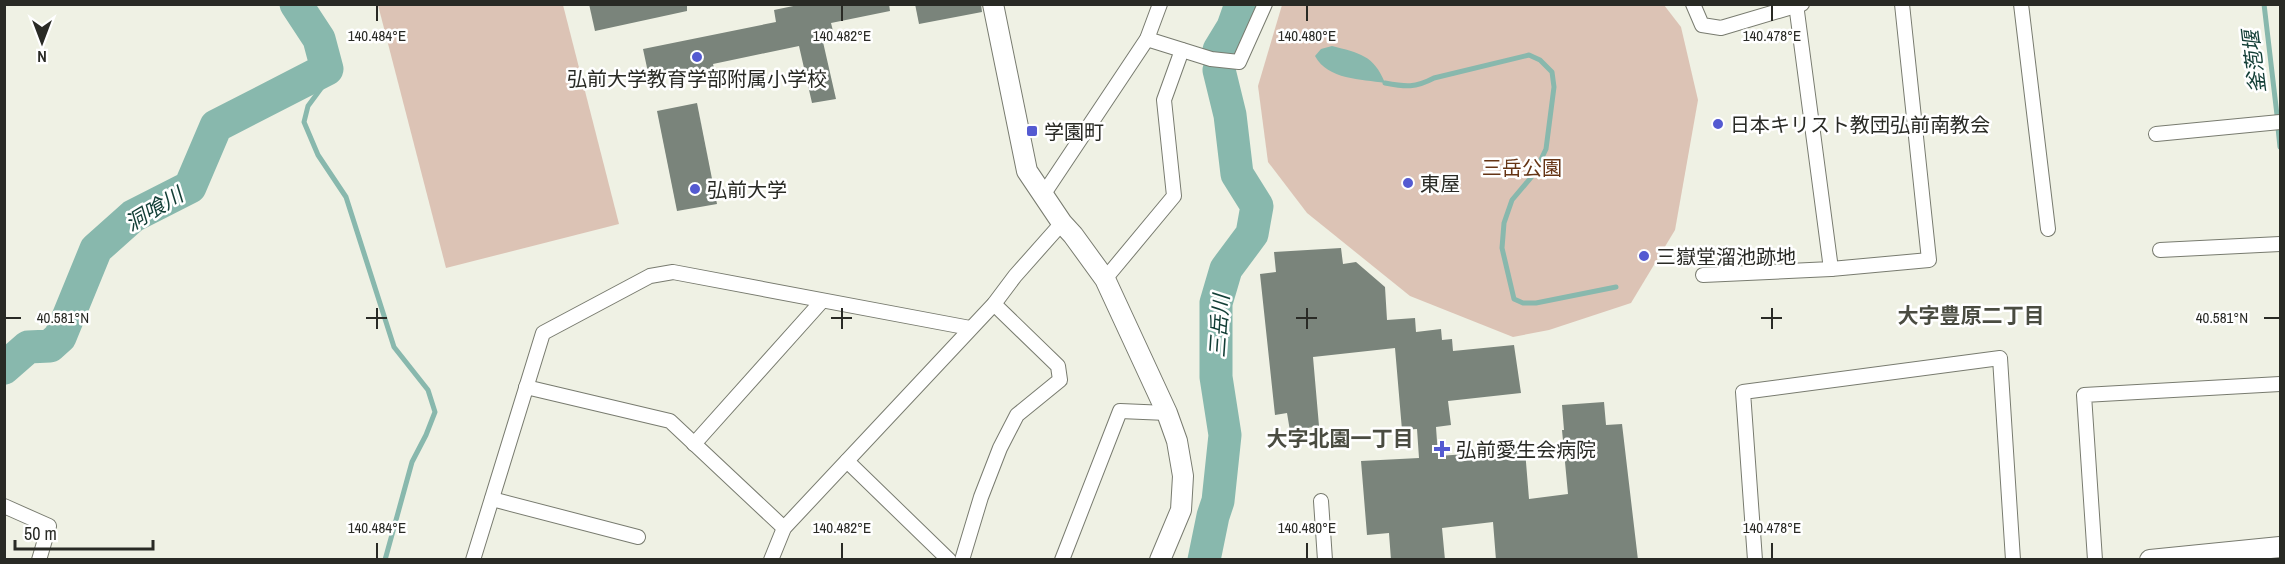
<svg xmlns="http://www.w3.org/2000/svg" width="2285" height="564" viewBox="0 0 2285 564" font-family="'Archivo Narrow','Noto Sans JP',sans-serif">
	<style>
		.green { fill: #dcc3b5 }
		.water { fill: #88b8ad }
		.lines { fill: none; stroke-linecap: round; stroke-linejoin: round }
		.stream { stroke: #88b8ad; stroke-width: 5 }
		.river { stroke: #88b8ad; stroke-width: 33 }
		.building { fill: #7a847b }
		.street-casing { stroke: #787b6f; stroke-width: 16 }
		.secondary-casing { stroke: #787b6f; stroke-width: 22 }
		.street { stroke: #fff; stroke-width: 14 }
		.secondary { stroke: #fff; stroke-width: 20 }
		.ticks { fill: none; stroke: #292a25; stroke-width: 2 }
		.poi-dot { fill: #545ad1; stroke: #fff; stroke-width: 2 }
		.labels { text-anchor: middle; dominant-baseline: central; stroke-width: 5; stroke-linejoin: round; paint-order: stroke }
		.poi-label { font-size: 20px; fill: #292a25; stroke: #fff; text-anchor: start }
		.park-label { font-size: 20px; fill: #653414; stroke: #fff }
		.water-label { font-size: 21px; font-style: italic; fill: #113d35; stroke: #fff }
		.neighbourhood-label { font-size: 21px; font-weight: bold; fill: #4a4c41; stroke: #fff }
		.ticks-label { font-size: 15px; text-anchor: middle; fill: #292a25; stroke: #fff; stroke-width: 5; stroke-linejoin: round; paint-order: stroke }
	</style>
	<rect width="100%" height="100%" fill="#eff1e4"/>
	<g class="green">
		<polygon points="378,5 563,5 619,224 446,268"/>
		<polygon points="1282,5 1664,5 1681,27 1698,100 1675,230 1631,303 1549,330 1513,337 1410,296 1307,213 1268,162 1258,86"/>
	</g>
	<path class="water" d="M1332,46C1359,53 1374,55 1385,83C1361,79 1328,80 1315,56L1321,49Z"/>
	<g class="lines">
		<g class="stream">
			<polyline points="2264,4 2277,115"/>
			<polyline points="327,69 325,83 308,106 304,122 318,155 346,197 394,347 428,390 435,412 426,435 412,462 385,560"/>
			<path d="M1385,83C1406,87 1415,88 1434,78L1529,55L1540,60L1552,72L1554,87L1546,149L1534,174L1512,200L1504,223L1502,248L1514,299L1523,303H1536L1616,287"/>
			<polyline points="2278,128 2280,147"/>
		</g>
		<g class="river">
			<polyline points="1219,50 1233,27 1241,4"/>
			<polyline points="4,368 28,347 50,346 60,337 96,249 133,216 190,187 216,126 327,69 319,39 296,4"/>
			<polyline points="1204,560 1213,516 1218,501 1225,435 1216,377 1216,303 1226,269 1252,234 1257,206 1237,174 1230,115 1219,70"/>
		</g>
	</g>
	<g class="building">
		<polygon points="589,4 687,4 687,11 595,31"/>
		<polygon points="803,4 889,4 890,11 831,23 835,39 823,42 836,99 812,103 799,46 713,64 714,68 690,72 689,69 649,77 643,49 776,22 774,10"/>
		<polygon points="915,4 981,4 982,12 919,24"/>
		<polygon points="697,103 717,204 677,211 657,111"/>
		<polygon points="1341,248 1343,264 1356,262 1385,287 1387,320 1415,318 1416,332 1441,329 1442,340 1452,339 1453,351 1514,345 1521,393 1448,401 1451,425 1436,427 1438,456 1525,450 1529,499 1568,494 1562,430 1564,430 1562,405 1604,402 1606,425 1622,424 1638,560 1496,560 1493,522 1442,528 1445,560 1391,560 1389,533 1367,535 1361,461 1419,458 1417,429 1402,430 1395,348 1313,357 1319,426 1290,431 1287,413 1275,415 1260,274 1276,272 1274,252"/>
	</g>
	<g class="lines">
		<defs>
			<g id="street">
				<polyline points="1693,4 1702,25 1721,28 1802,4"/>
				<polyline points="2021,4 2048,229"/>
				<polyline points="1147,39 1211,59 1239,62 1265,4"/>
				<polyline points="2156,134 2280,122"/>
				<polyline points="1043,195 1147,39 1160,4"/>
				<polyline points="2160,250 2280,244"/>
				<polyline points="1831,269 1929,260 1902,4"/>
				<polyline points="1703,275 1831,269 1796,4"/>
				<polyline points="1105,279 1174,196 1164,100 1182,50"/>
				<polyline points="526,387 670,421 784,528"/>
				<polyline points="694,444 822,301"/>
				<polyline points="847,461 949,560"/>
				<polyline points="492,499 638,537"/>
				<polyline points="1321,501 1325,560"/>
				<polyline points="4,506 49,526 39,560"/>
				<polyline points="473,560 543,333 650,276 673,272 970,328"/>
				<polyline points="771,560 784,528 994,304 1015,276 1062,223"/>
				<polyline points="962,560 981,497 1000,448 1017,415 1060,380 1058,366 994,304"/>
				<polyline points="1062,560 1120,411 1167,413"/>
				<polyline points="1755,560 1743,392 2000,358 2013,560"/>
				<polyline points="2095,560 2084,395 2280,384"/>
			</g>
			<g id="secondary">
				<polyline points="993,4 1027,171 1062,223 1073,235 1105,279 1167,413 1177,441 1183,476 1181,510 1160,560"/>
				<polyline points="2150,560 2280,547"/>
			</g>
		</defs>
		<use href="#street" class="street-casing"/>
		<use href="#secondary" class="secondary-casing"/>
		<use href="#street" class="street"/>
		<use href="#secondary" class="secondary"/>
	</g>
	<path class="ticks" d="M377,6V21M842,6V21M1307,6V21M1772,6V21M377,308V329M842,308V329M1307,308V329M1772,308V329M6,318H21M366,318H387M831,318H852M1296,318H1317M1761,318H1782M2264,318H2279M377,543V558M842,543V558M1307,543V558M1772,543V558"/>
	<g class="poi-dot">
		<circle cx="697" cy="57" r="6"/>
		<circle cx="1718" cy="124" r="6"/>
		<rect x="1026" y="125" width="12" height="12" rx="3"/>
		<circle cx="1408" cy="183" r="6"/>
		<circle cx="695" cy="189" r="6"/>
		<circle cx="1644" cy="256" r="6"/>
		<path d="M1439 440h6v6h6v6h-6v6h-6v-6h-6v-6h6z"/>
	</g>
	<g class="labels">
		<g class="poi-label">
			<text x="697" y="78" text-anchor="middle">弘前大学教育学部附属小学校</text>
			<text x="1730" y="124">日本キリスト教団弘前南教会</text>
			<text x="1044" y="131">学園町</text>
			<text x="1420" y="183">東屋</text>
			<text x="707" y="189">弘前大学</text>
			<text x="1656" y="256">三嶽堂溜池跡地</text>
			<text x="1456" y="449">弘前愛生会病院</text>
		</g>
		<g class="park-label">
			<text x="1522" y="167">三岳公園</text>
		</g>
		<g class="water-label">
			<text transform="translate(2254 62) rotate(-97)">釜萢堰</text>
			<text transform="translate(154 209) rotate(-31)">洞喰川</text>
			<text transform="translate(1219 326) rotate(-86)">三岳川</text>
		</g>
		<g class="neighbourhood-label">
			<text x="1971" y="315">大字豊原二丁目</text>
			<text x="1340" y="438">大字北園一丁目</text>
		</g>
	</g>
	<g class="ticks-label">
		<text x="377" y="41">140.484°E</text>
		<text x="842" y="41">140.482°E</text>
		<text x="1307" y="41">140.480°E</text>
		<text x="1772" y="41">140.478°E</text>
		<text x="2222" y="323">40.581°N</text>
		<text x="63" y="323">40.581°N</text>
		<text x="377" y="533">140.484°E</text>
		<text x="842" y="533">140.482°E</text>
		<text x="1307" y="533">140.480°E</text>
		<text x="1772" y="533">140.478°E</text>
	</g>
	<rect width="2285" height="564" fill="none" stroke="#292a25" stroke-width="12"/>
	<g transform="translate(42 42) rotate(180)" stroke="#ffffff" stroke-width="4.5" paint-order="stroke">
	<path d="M0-4.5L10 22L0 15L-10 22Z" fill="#292a25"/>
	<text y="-9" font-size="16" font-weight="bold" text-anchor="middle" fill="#292a25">N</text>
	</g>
	<path d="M15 540v9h138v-9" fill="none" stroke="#292a25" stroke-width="3"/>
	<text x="24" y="540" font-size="18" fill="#292a25" stroke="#ffffff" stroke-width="4.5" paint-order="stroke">50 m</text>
</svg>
